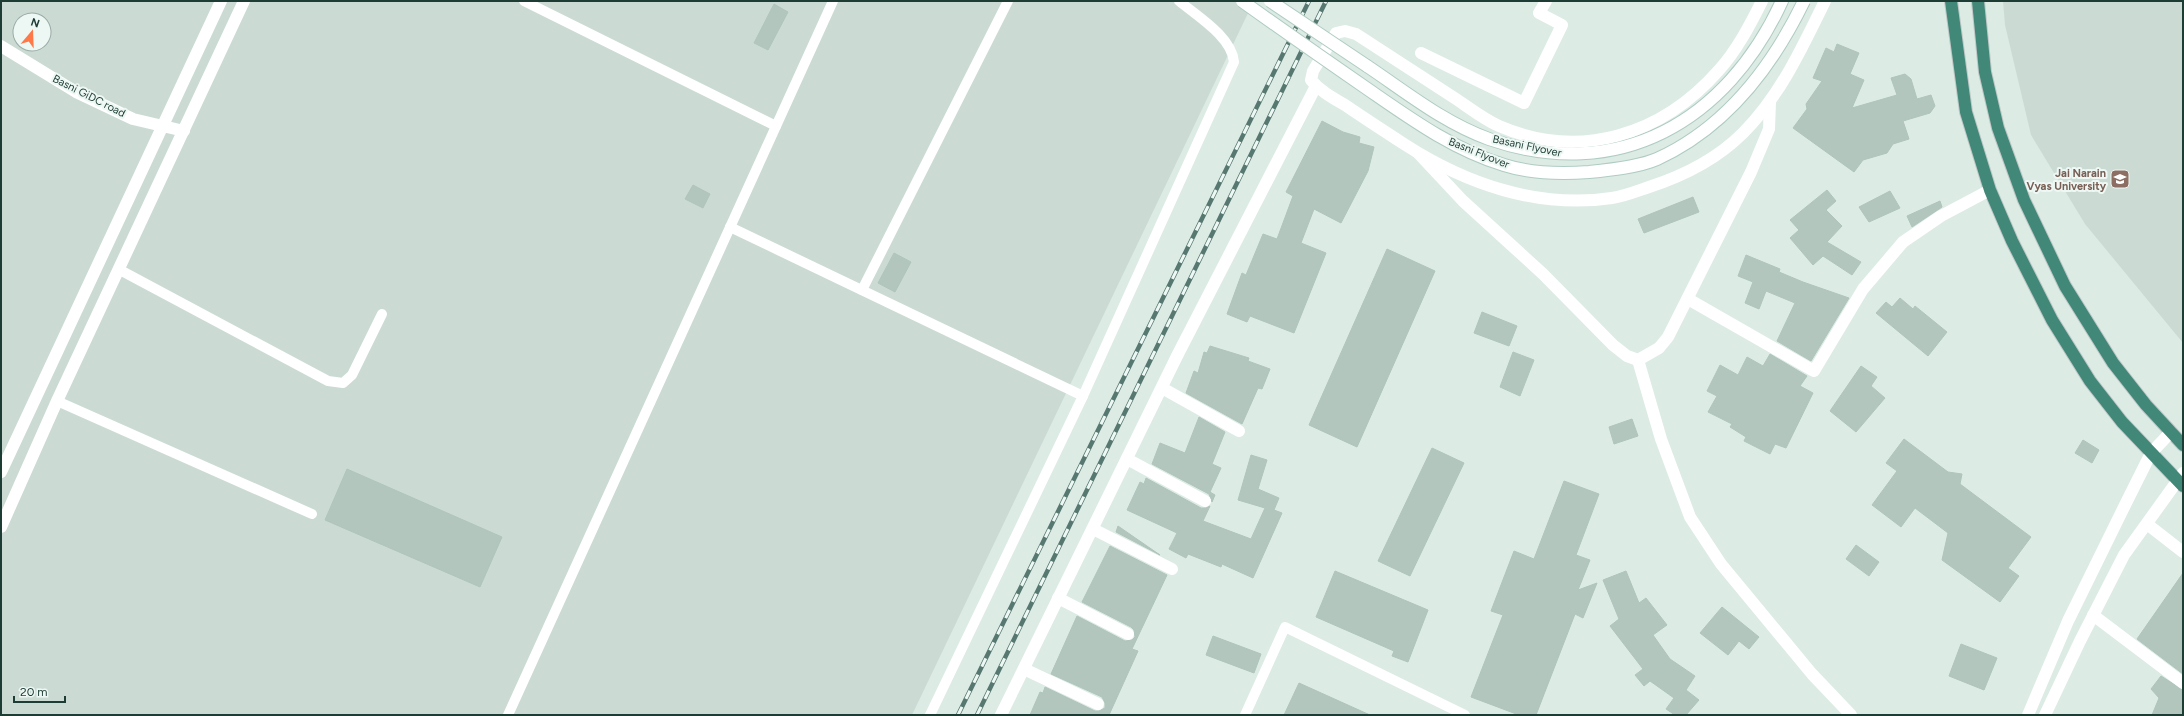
<svg xmlns="http://www.w3.org/2000/svg" width="2184" height="716" viewBox="0 0 2184 716" font-family="Figtree,sans-serif">
	<style>
		.built { fill: #cbdbd4; fill-rule: evenodd }
		.building { fill: #b2c6be; stroke: #afc5bc }
		.lines { fill: none; stroke-linecap: round; stroke-linejoin: round }
		.secondary-casing { stroke: #afccc2; stroke-width: 14 }
		.trunk-casing { stroke: #c0c8c6; stroke-width: 14 }
		.service { stroke: #fff; stroke-width: 10 }
		.minor { stroke: #fff; stroke-width: 12 }
		.tertiary { stroke: #fff; stroke-width: 12 }
		.secondary { stroke: #fff; stroke-width: 12 }
		.trunk { stroke: #428879; stroke-width: 12 }
		.rail-casing { stroke: #577870; stroke-width: 4.5 }
		.rail { stroke: #edf7f3; stroke-width: 3; stroke-dasharray: 9; stroke-linecap: butt }
		.secondary-bridge-casing { stroke: #afccc2; stroke-width: 14; stroke-linecap: butt }
		.secondary-bridge { stroke: #fff; stroke-width: 12 }
		.labels { text-anchor: middle; dominant-baseline: central; stroke-width: 4; stroke-linejoin: round; paint-order: stroke }
		.street-label { font-size: 11px; fill: #1d3c34; stroke: #edf7f3 }
		.education-label { font-size: 11px; font-weight: bold; fill: #785e54; stroke: #edf7f3; text-anchor: end }
	</style>
	<rect width="100%" height="100%" fill="#ddebe5"/>
	<g class="built">
		<path d="M1,1H1244L1251,7L912,715H1ZM20,20H44V44H20Z"/>
		<polygon points="2003,1 2183,1 2183,343 2085,224 2031,135 2005,25"/>
	</g>
	<g class="building">
		<polygon points="774,4 788,12 768,50 754,43"/>
		<polygon points="1837,44 1859,53 1850,74 1864,80 1852,108 1897,95 1891,78 1905,74 1911,79 1917,99 1931,95 1935,106 1930,113 1903,121 1909,139 1893,144 1887,153 1863,160 1854,172 1793,128 1807,109 1806,104 1822,81 1813,78 1826,48 1834,52"/>
		<polygon points="1322,121 1343,132 1360,137 1359,143 1374,147 1368,171 1341,223 1314,209 1301,243 1326,253 1294,333 1250,316 1247,322 1227,314 1242,273 1246,275 1263,234 1277,239 1293,196 1286,192"/>
		<polygon points="693,185 710,194 703,208 685,199"/>
		<polygon points="1827,190 1836,201 1826,210 1842,226 1827,242 1861,262 1852,275 1823,256 1813,265 1790,238 1799,230 1790,220"/>
		<polygon points="1890,191 1900,208 1869,222 1859,207"/>
		<polygon points="1693,197 1699,212 1644,233 1638,219"/>
		<polygon points="1940,201 1942,207 1912,227 1907,216"/>
		<polygon points="1387,249 1435,271 1357,447 1309,425"/>
		<polygon points="894,253 911,262 895,292 878,283"/>
		<polygon points="1746,255 1780,269 1779,272 1803,282 1849,298 1811,361 1777,341 1795,303 1766,291 1759,309 1745,303 1753,282 1738,276"/>
		<polygon points="1900,298 1913,309 1915,306 1947,332 1928,356 1876,313 1886,302 1892,307"/>
		<polygon points="1482,312 1517,326 1509,346 1474,333"/>
		<polygon points="1210,346 1249,358 1248,361 1270,369 1262,389 1258,388 1242,424 1186,393 1194,371 1198,373 1204,352 1207,353"/>
		<polygon points="1513,352 1534,360 1520,396 1500,387"/>
		<polygon points="1770,354 1807,376 1800,386 1813,393 1786,448 1775,444 1770,454 1744,441 1746,437 1730,427 1732,424 1708,412 1717,396 1707,391 1720,365 1738,375 1747,357 1763,366"/>
		<polygon points="1861,366 1877,377 1871,386 1885,398 1856,432 1830,411"/>
		<polygon points="1199,417 1225,432 1212,464 1221,468 1210,492 1215,495 1212,502 1209,494 1152,464 1160,443 1185,453"/>
		<polygon points="1632,419 1638,436 1614,444 1609,427"/>
		<polygon points="1904,439 1948,472 1962,474 1960,484 2031,537 2008,568 2019,576 2000,602 1942,560 1948,533 1915,508 1901,527 1872,505 1897,471 1886,463"/>
		<polygon points="2083,440 2099,450 2092,463 2075,453"/>
		<polygon points="1432,448 1464,463 1410,576 1378,561"/>
		<polygon points="1251,455 1267,460 1258,489 1279,498 1274,510 1282,513 1253,578 1222,564 1221,567 1188,554 1186,558 1169,549 1177,533 1127,510 1140,482 1144,484 1146,478 1201,508 1206,508 1210,506 1203,521 1251,539 1265,508 1238,500"/>
		<polygon points="347,469 502,537 480,587 325,520"/>
		<polygon points="1564,481 1599,494 1576,555 1590,560 1578,590 1597,583 1583,618 1575,614 1536,715 1519,715 1471,697 1503,615 1491,611 1514,551 1534,559"/>
		<polygon points="1118,526 1160,555 1116,532"/>
		<polygon points="1856,545 1879,562 1869,576 1846,559"/>
		<polygon points="1110,546 1167,575 1132,649 1138,651 1109,715 1030,715 1040,692 1043,693 1045,687 1095,711 1099,711 1105,708 1105,703 1102,697 1051,674 1077,616 1125,641 1132,640 1135,637 1134,630 1131,627 1082,602"/>
		<polygon points="1335,571 1428,610 1408,662 1392,656 1394,651 1316,617"/>
		<polygon points="1626,571 1639,603 1646,598 1667,625 1653,635 1670,659 1695,676 1686,690 1699,700 1686,715 1675,715 1666,709 1674,698 1650,681 1644,686 1635,675 1643,669 1610,626 1619,619 1603,580"/>
		<polygon points="2183,573 2183,674 2137,639"/>
		<polygon points="1722,607 1759,637 1749,649 1739,641 1728,655 1700,633"/>
		<polygon points="1213,636 1261,654 1254,673 1206,655"/>
		<polygon points="1961,644 1997,658 1984,690 1949,676"/>
		<polygon points="2161,676 2183,690 2183,715 2152,715 2159,698 2151,689"/>
		<polygon points="1299,683 1370,715 1284,715"/>
	</g>
	<g class="lines">
		<defs>
			<path id="secondary" d="M1367,66C1406,92 1444,123 1489,139C1619,184 1727,121 1782,1"/>
			<g id="trunk">
				<polyline points="1951,1 1966,112 1990,190 2012,241 2052,320 2090,381 2122,422 2183,486"/>
				<polyline points="1978,1 1985,72 1998,128 2024,200 2065,286 2113,363 2146,405 2183,445"/>
			</g>
		</defs>
		<use href="#secondary" class="secondary-casing"/>
		<use href="#trunk" class="trunk-casing"/>
		<g class="service">
			<polyline points="524,1 776,126"/>
			<path d="M730,227L1083,396L1234,62C1232,37 1197,16 1179,1"/>
			<polyline points="120,270 328,381 343,383 352,375 382,314"/>
			<polyline points="862,290 1008,1"/>
			<polyline points="57,401 312,514"/>
			<polyline points="508,715 833,1"/>
			<polyline points="930,715 1083,396"/>
			<polyline points="1245,715 1285,627 1465,715"/>
		</g>
		<g class="minor">
			<polyline points="1,46 76,92 133,119 184,131"/>
			<polyline points="1421,53 1524,103 1562,25 1539,13 1546,1"/>
			<polyline points="1419,154 1463,201 1543,274 1613,345 1627,356 1638,360 1659,348 1668,337 1751,172 1769,129 1770,102"/>
			<polyline points="1688,299 1814,371 1863,289 1903,242 1941,216 1990,190"/>
			<polyline points="1638,360 1661,439 1690,517 1721,564 1812,674 1851,715"/>
			<polyline points="1162,388 1239,431"/>
			<polyline points="1127,459 1205,501"/>
			<polyline points="2147,524 2183,552"/>
			<polyline points="1093,529 1172,569"/>
			<polyline points="1058,598 1128,634"/>
			<polyline points="2093,615 2183,683"/>
			<polyline points="1024,669 1098,704"/>
			<polyline points="1001,715 1177,356 1316,86"/>
		</g>
		<g class="tertiary">
			<path d="M1762,1C1750,25 1737,50 1719,70C1662,135 1580,161 1499,126C1483,119 1467,106 1453,97C1421,76 1388,55 1356,34L1345,31L1336,33L1313,71L1311,80C1320,91 1333,98 1345,105C1364,118 1384,131 1404,144C1466,184 1538,209 1612,198C1625,196 1637,191 1649,187C1683,176 1717,159 1743,133C1780,96 1802,48 1825,1"/>
			<polyline points="1,472 221,1"/>
			<polyline points="1,527 57,401 244,1"/>
			<polyline points="2028,715 2068,621 2124,507 2151,453 2171,432"/>
			<polyline points="2045,715 2080,641 2124,555 2183,473"/>
		</g>
		<use href="#secondary" class="secondary"/>
		<use href="#trunk" class="trunk"/>
		<defs>
			<g id="rail">
				<polyline points="958,715 1309,1"/>
				<polyline points="977,715 1326,1"/>
			</g>
		</defs>
		<use href="#rail" class="rail-casing"/>
		<use href="#rail" class="rail"/>
		<defs>
			<g id="secondary-bridge">
				<path d="M1242,1C1284,31 1327,61 1369,90C1411,119 1454,150 1504,165C1532,174 1561,174 1589,172C1609,170 1639,167 1657,159C1725,128 1772,67 1804,1"/>
				<polyline points="1270,1 1367,66"/>
			</g>
		</defs>
		<use href="#secondary-bridge" class="secondary-bridge-casing"/>
		<use href="#secondary-bridge" class="secondary-bridge"/>
	</g>
	<defs>
		<symbol id="university-square" viewBox="-11 -11 22 22"><rect x="-9" y="-9" width="18" height="18" rx="4" fill="#8d6e63" stroke="#edf7f3"/><path d="M0-5L7-2L0 1L-7-2ZM-4 1L0 2.5L4 1V4Q0 6-4 4Z" fill="#fff"/></symbol>
	</defs>
	<g fill-rule="evenodd">
		<use href="#university-square" x="2109" y="168" width="22" height="22"/>
	</g>
	<g class="labels">
		<g class="street-label">
			<text transform="translate(89 96) rotate(27)">Basni GiDC road</text>
			<text transform="translate(1527 146) rotate(12)">Basani Flyover</text>
			<text transform="translate(1479 153) rotate(22)">Basni Flyover</text>
		</g>
		<g class="education-label">
			<text x="2106" y="173">Jai Narain<tspan x="2106" dy="13">Vyas University</tspan></text>
		</g>
	</g>
	<rect width="2184" height="716" fill="none" stroke="#1d3c34" stroke-width="4"/>
	<g transform="translate(32 32) rotate(19)"><circle r="19" fill="#edf7f3" stroke="#9aaca7"/>
	<path d="M0-3L7 15L0 10L-7 15Z" fill="#ff7847"/>
	<text y="-6" font-size="11" font-weight="bold" text-anchor="middle" fill="#1d3c34">N</text>
	</g>
	<path d="M14 696v6h51v-6" fill="none" stroke="#1d3c34" stroke-width="2"/>
	<text x="20" y="696" font-size="12" fill="#1d3c34" stroke="#edf7f3" stroke-width="3" paint-order="stroke">20 m</text>
</svg>
